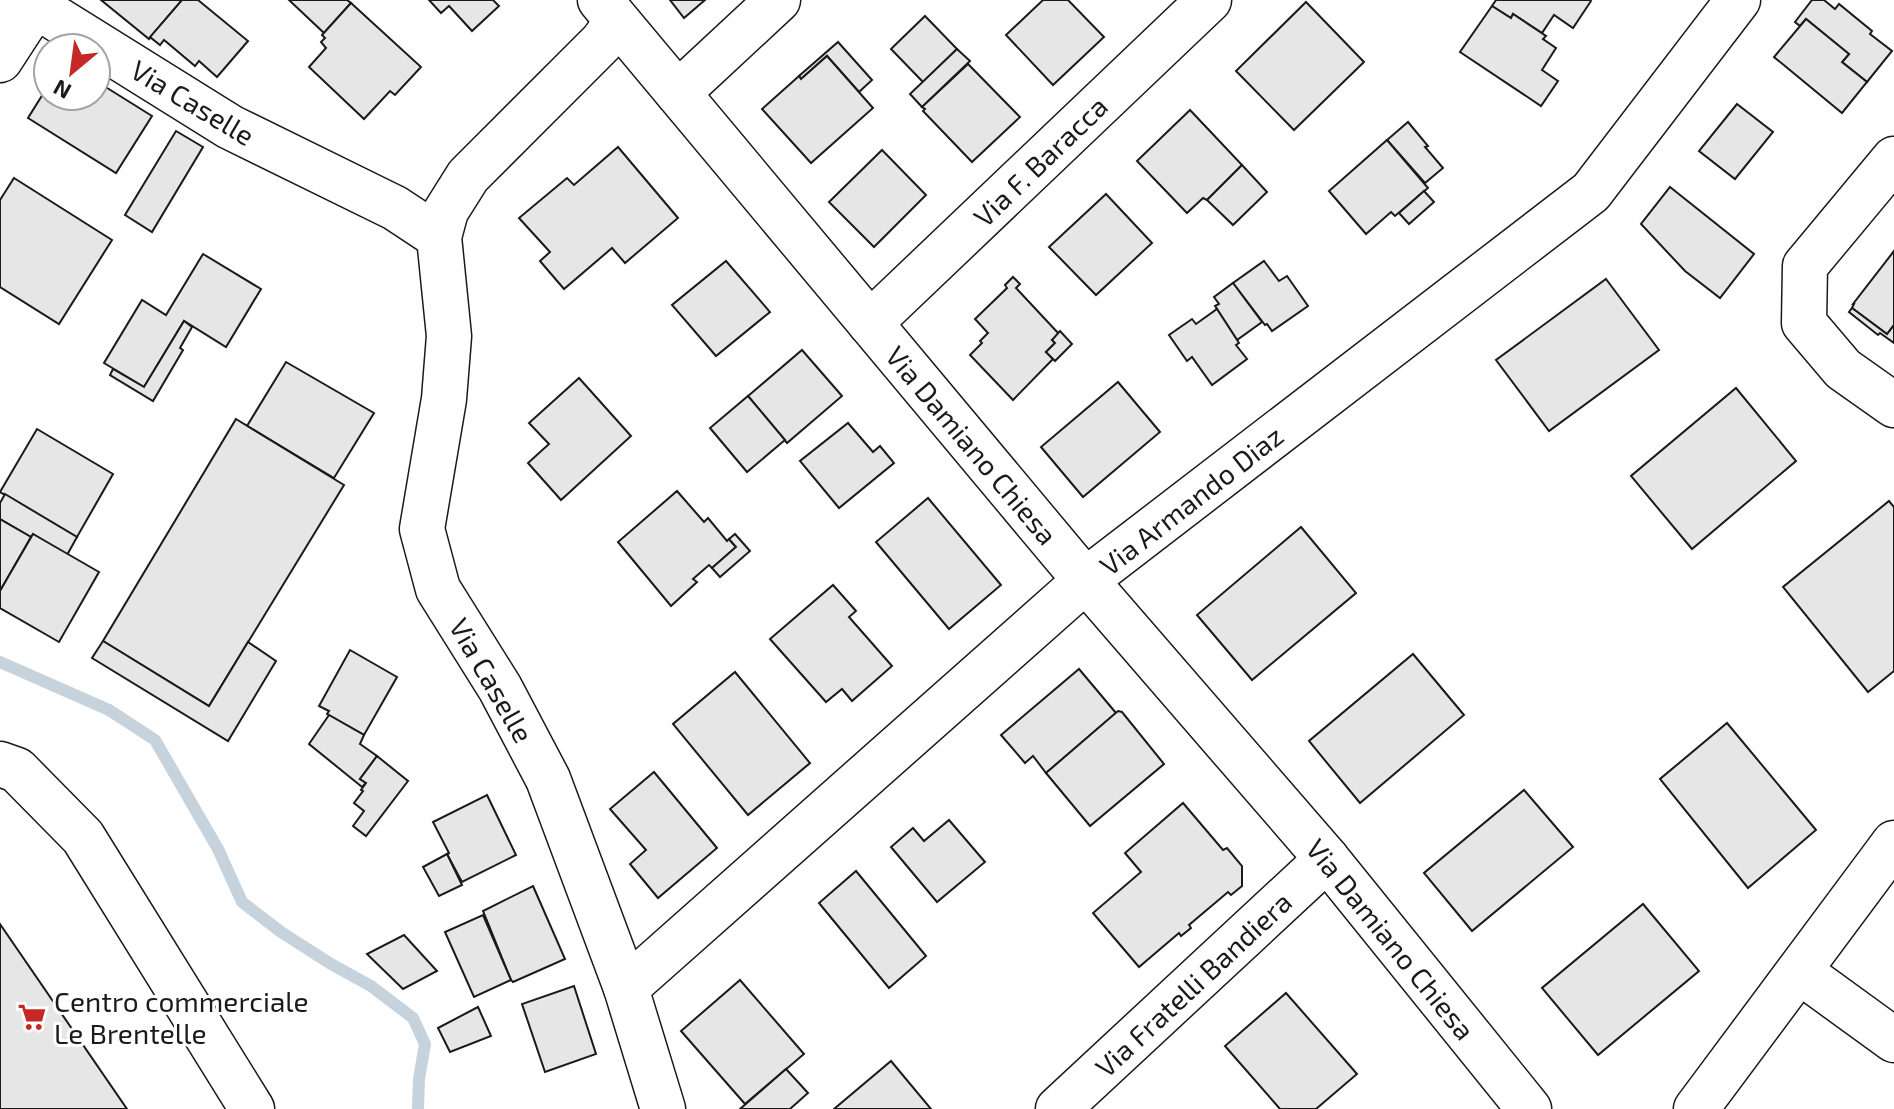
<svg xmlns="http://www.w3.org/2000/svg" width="1894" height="1109" viewBox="0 0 1894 1109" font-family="'Exo 2',sans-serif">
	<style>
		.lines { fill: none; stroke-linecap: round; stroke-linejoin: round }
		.stream { stroke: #c6d2dc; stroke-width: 12 }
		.building { fill: #e6e6e6; stroke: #1a1a1a; stroke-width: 2 }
		.minor-casing { stroke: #1a1a1a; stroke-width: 47 }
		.major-casing { stroke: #1a1a1a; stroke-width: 47 }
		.minor { stroke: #fff; stroke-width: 44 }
		.major { stroke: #fff; stroke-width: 44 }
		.labels { text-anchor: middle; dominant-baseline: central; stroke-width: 6; stroke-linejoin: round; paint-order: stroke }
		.street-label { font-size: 28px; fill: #1a1a1a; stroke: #fff }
		.poi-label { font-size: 28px; fill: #1a1a1a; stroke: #fff; text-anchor: start }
	</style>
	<rect width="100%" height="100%" fill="#fff"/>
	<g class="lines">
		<polyline class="stream" points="0,662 109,710 155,740 218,849 242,902 281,932 331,964 371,986 413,1018 425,1044 419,1079 418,1109"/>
	</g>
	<g class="building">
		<polygon points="101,0 182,0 149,39"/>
		<polygon points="182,0 198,0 248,41 217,77 199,61 195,66 164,40 160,45 150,37"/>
		<polygon points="289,0 347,0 351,3 324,33"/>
		<polygon points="429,0 493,0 499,6 472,31 449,6 441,13"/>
		<polygon points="670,0 705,0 684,18"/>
		<polygon points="1043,0 1068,0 1104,37 1053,85 1006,35"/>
		<polygon points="1496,0 1590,0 1591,1 1573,28 1554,15 1542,33 1513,14 1511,18 1492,6"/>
		<polygon points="1812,0 1824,0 1835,9 1839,4 1872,31 1870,34 1892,51 1867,82 1842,62 1849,54 1806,19 1800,26 1795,22"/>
		<polygon points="1306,2 1364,62 1294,130 1236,71"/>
		<polygon points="351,3 421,67 395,95 390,91 364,119 309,67 326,48 321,42 325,38 322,35"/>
		<polygon points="1492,6 1511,18 1513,14 1546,36 1543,39 1556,48 1542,70 1558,81 1541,106 1460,52"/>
		<polygon points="925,16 957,49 923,82 891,49"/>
		<polygon points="1806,19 1849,54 1842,62 1867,82 1842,113 1774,57"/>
		<polygon points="838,42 872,80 859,92 827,56 801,79 799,76"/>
		<polygon points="957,49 970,61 922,107 910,94"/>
		<polygon points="827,56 873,108 811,163 762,109 799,76 801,79"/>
		<polygon points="968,64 1020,117 972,162 923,111 925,109 922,107"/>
		<polygon points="96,81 152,116 116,173 28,118 48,86 48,96 96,96"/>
		<polygon points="1737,104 1773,132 1735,179 1699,151"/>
		<polygon points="1190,110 1242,165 1207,200 1203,198 1187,213 1137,161"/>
		<polygon points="1408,122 1428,146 1425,147 1443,168 1425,183 1387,140"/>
		<polygon points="176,131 203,147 152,232 125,215"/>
		<polygon points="1387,140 1428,188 1395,216 1391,212 1366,234 1329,191"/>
		<polygon points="618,147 678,218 625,263 612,248 564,289 540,261 550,252 519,218 567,178 574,185"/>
		<polygon points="882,150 926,195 874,247 829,202"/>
		<polygon points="1242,165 1267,192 1233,225 1207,200"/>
		<polygon points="14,178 112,240 59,324 0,287 0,200"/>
		<polygon points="1670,187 1754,254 1720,298 1685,271 1641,224"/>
		<polygon points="1424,191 1434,202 1409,224 1399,213"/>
		<polygon points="1106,194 1152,243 1096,295 1049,247"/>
		<polygon points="1894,251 1894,325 1887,334 1852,308 1854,304 1853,304"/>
		<polygon points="203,254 261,289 226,347 184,321 144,387 104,363 142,300 166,315"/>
		<polygon points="726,261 770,312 716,356 672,305"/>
		<polygon points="1264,261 1279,281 1287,276 1308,306 1272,331 1267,324 1265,325 1233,283"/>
		<polygon points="1013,277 1020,284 1016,288 1059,334 1052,340 1055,343 1046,352 1053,359 1013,400 970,355 982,343 980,341 988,333 975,319 1007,288 1005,285"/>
		<polygon points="1606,279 1659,350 1549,431 1496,360"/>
		<polygon points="1233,283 1262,322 1237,340 1215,306 1219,304 1214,297"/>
		<polygon points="1852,308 1887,334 1894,325 1894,343 1880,333 1878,335 1849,312"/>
		<polygon points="1217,309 1239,343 1236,345 1247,359 1212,385 1192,357 1187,361 1169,335 1192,319 1196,324"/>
		<polygon points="184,321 192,327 180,348 183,350 153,401 110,375 113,369 144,387"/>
		<polygon points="1060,331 1072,344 1055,361 1046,352 1055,343 1052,340"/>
		<polygon points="802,350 842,396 787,443 748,396"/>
		<polygon points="286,362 374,413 334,478 247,426"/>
		<polygon points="579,378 631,436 561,500 528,463 549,444 529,423"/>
		<polygon points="1118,382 1160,432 1083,497 1041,447"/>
		<polygon points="1736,388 1796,461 1692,549 1631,476"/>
		<polygon points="748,396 785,440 747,472 710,428"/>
		<polygon points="236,419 344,485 209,706 103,641"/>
		<polygon points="848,423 873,452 880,446 894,463 839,508 800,461"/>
		<polygon points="37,429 113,474 77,537 0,492"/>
		<polygon points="677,491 704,522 708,518 727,541 729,539 736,547 712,568 709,565 693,579 697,582 671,606 618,542"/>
		<polygon points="5,494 77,537 67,555 33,534 31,537 0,519 0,503"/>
		<polygon points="928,498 1001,585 949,629 876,542"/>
		<polygon points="1889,501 1894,507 1894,671 1868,692 1783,587"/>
		<polygon points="0,519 31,537 0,591"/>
		<polygon points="1301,527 1356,593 1252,680 1197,615"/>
		<polygon points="33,534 99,572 59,642 0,608 0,591"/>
		<polygon points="735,534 750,551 720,577 712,568 736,547 729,539"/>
		<polygon points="833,585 856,611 849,617 892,666 852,701 842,689 826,702 770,639"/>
		<polygon points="103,641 209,706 248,642 276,661 228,741 92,658"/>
		<polygon points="350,650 397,677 364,735 327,714 329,711 319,706"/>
		<polygon points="1413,654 1464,715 1360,803 1309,741"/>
		<polygon points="1079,669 1116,713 1046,773 1033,756 1025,763 1001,735"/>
		<polygon points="735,672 810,763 748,815 673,724"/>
		<polygon points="1118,711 1122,712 1164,764 1090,826 1046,773"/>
		<polygon points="329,715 364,735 360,744 377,756 360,779 366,783 362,787 309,744"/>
		<polygon points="1727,723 1816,830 1748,888 1660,779"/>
		<polygon points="377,756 408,781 366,836 353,826 364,811 354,803 363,791 361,790 366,783 360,779"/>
		<polygon points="654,772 717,848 658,898 630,864 646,850 610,809"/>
		<polygon points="1524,790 1573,847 1472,931 1424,873"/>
		<polygon points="487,795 516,855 462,882 447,854 449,853 433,822"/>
		<polygon points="1183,803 1223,850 1227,848 1242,866 1242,886 1231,895 1228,892 1189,925 1191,928 1181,936 1179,933 1139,967 1093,913 1141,872 1125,853"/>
		<polygon points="949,820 985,862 937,902 891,847 913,828 924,841"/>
		<polygon points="447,854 462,885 439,896 423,867"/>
		<polygon points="856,871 926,956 889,988 819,903"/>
		<polygon points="533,886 565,959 513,982 511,980 483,911"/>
		<polygon points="1643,904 1699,971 1598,1055 1542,988"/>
		<polygon points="483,915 511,980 474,997 445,932"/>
		<polygon points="0,924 127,1109 0,1109"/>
		<polygon points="404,935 437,971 403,989 367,954"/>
		<polygon points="740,980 804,1054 745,1104 681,1031"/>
		<polygon points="574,986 596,1054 545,1072 522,1004"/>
		<polygon points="1286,993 1357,1074 1316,1109 1280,1109 1225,1046"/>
		<polygon points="478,1007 491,1036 450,1052 438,1028"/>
		<polygon points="891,1061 931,1109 834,1109"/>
		<polygon points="786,1069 808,1093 790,1109 740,1109"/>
	</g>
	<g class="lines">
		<defs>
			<g id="minor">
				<polyline points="0,0 36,6 230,127 395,208 439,237"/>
				<polyline points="600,0 1069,561 1327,859 1529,1109"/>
				<polyline points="617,22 602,42 468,176 446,211 439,237 449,336 444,399 422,529 438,589 500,688 548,779 626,988 663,1109"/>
				<polyline points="678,93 778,0"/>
				<polyline points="1894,159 1805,266 1804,323 1843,369 1894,405"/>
				<polyline points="870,323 1209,0"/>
				<polyline points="0,764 17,770 83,837 252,1109"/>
				<polyline points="1799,971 1894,1040"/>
				<polyline points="626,988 1086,580 1591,192 1738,0"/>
				<polyline points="1058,1109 1327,859"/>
				<polyline points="1696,1109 1894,843"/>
			</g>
			<polyline id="major" points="0,60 39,0"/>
		</defs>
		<use href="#minor" class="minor-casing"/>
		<use href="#major" class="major-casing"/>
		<use href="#minor" class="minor"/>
		<use href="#major" class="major"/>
	</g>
	<defs>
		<symbol id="supermarket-bare" viewBox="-9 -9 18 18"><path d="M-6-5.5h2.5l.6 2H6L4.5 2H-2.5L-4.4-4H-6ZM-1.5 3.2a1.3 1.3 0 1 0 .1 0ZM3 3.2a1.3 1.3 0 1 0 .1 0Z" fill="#c62828" stroke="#fff" stroke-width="2.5" paint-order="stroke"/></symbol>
	</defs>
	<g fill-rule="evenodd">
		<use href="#supermarket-bare" x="12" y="997" width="40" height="40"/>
	</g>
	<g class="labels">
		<g class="street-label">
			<text transform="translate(193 102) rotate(31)">Via Caselle</text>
			<text transform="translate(1040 161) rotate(-44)">Via F. Baracca</text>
			<text transform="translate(972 445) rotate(50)">Via Damiano Chiesa</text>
			<text transform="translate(1191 500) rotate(-38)">Via Armando Diaz</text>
			<text transform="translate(492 680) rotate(60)">Via Caselle</text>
			<text transform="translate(1391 939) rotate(51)">Via Damiano Chiesa</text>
			<text transform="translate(1193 984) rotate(-43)">Via Fratelli Bandiera</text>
		</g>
		<g class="poi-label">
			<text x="54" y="1001">Centro commerciale<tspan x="54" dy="32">Le Brentelle</tspan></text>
		</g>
	</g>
	<g transform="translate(72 72) rotate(209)"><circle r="38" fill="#ffffff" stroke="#a3a3a3" stroke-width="2"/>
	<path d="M0-6L14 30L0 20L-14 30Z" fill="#c62828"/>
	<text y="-12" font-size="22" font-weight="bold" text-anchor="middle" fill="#1a1a1a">N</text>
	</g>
</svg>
